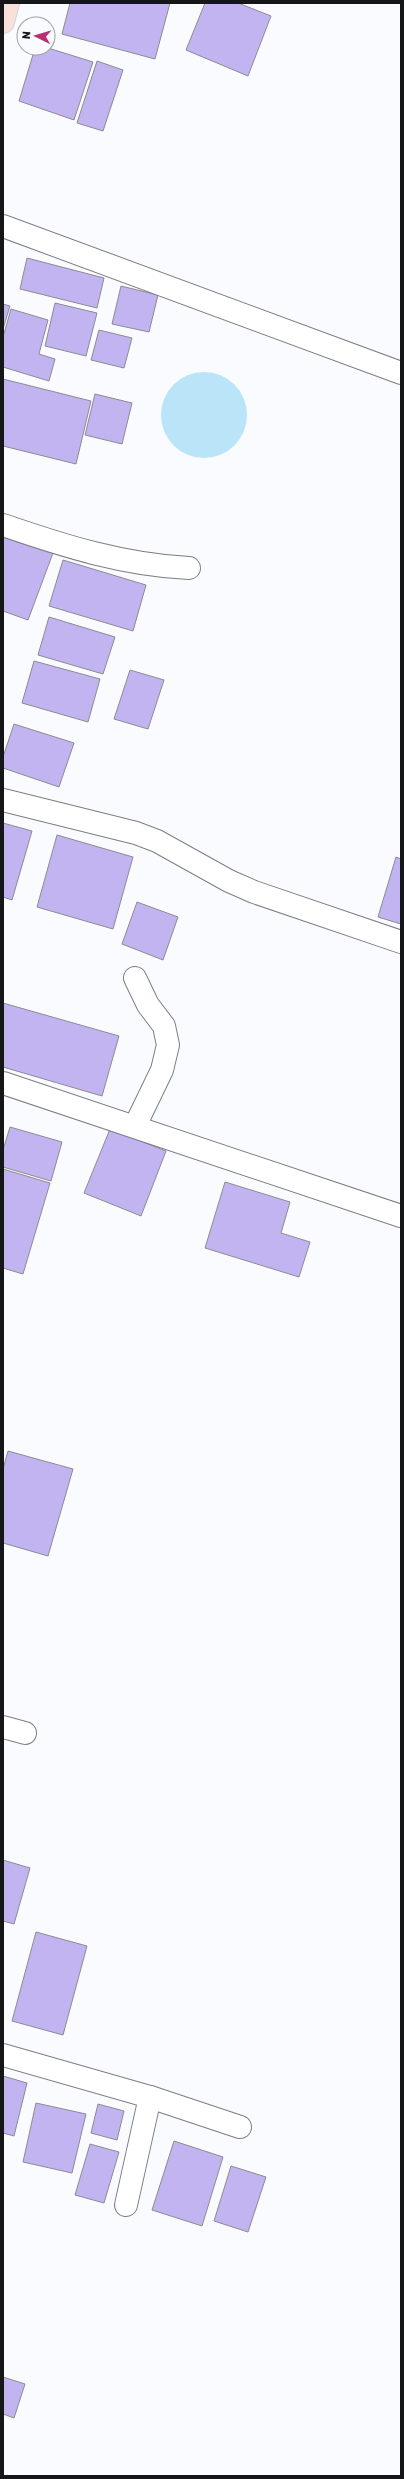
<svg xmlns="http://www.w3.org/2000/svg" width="404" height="2479" viewBox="0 0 404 2479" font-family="Rubik,sans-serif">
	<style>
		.water { fill: #bae5f8 }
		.building { fill: #c2b4f1; stroke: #8c8b92 }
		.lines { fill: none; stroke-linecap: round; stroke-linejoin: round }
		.minor-casing { stroke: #7b7f85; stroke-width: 24 }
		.primary-casing { stroke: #d5d5d5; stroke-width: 24 }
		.minor { stroke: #fff; stroke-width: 22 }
		.primary { stroke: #f9e0d9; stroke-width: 22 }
	</style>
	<rect width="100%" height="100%" fill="#fafbfe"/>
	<circle class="water" cx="204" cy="415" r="43"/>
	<g class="building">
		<polygon points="70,3 170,3 155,59 62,34"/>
		<polygon points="205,3 238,3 271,16 248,76 186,50"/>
		<polygon points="35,48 48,48 93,62 74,120 19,101"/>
		<polygon points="97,61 123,70 103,131 77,123"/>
		<polygon points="27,258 104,278 97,308 20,289"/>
		<polygon points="121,286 158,295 149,332 112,324"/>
		<polygon points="55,303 97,313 86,356 45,346"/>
		<polygon points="3,304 10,306 3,329"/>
		<polygon points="11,309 48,320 39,354 55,359 49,381 3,367 3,337"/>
		<polygon points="99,330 132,338 124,368 91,360"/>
		<polygon points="3,379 91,401 76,464 3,446"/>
		<polygon points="95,394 132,403 122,444 85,435"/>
		<polygon points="3,534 53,553 28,620 3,611"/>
		<polygon points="63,560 146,585 133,631 49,606"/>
		<polygon points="49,617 115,637 103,674 38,655"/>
		<polygon points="34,661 100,679 88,722 22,703"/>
		<polygon points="130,670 164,680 148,729 114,719"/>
		<polygon points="14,724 74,743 59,787 3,768 3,757"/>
		<polygon points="3,823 32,831 12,900 3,897"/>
		<polygon points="57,835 133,857 113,929 37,907"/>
		<polygon points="396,857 401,859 401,924 378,917"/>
		<polygon points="137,902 178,917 163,960 122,944"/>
		<polygon points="3,1003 119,1036 102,1096 3,1067"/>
		<polygon points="10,1127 62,1142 51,1181 3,1167 3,1150"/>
		<polygon points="110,1129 166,1151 141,1216 84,1193"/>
		<polygon points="3,1169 50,1183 23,1274 3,1268"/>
		<polygon points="225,1182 290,1202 281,1233 310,1242 299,1277 205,1248"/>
		<polygon points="8,1451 73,1469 48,1556 3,1543 3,1469"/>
		<polygon points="3,1860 30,1868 14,1924 3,1921"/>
		<polygon points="36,1932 87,1946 63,2035 12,2021"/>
		<polygon points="3,2076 27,2083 14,2136 3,2133"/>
		<polygon points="36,2103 86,2114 72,2173 23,2162"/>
		<polygon points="98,2104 124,2111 117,2140 91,2133"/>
		<polygon points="174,2141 223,2157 202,2226 152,2210"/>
		<polygon points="90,2144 119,2152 104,2203 75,2195"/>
		<polygon points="231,2166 266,2177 248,2232 214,2221"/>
		<polygon points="3,2377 25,2384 14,2418 3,2414"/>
	</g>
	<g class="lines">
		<defs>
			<g id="minor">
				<polyline points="3,226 401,373"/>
				<path d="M3,525C64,546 124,565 189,568"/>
				<polyline points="3,800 136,833 157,841 229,881 254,892 401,942"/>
				<polyline points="3,1083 401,1216"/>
				<polyline points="135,1126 162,1070 168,1045 164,1026 148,1005 135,978"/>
				<polyline points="3,1727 25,1733"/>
				<polyline points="3,2055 150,2097 240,2127"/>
				<polyline points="126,2205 150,2097"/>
			</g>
			<polyline id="primary" points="3,22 8,3"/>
		</defs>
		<use href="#minor" class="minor-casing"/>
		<use href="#primary" class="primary-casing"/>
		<use href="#minor" class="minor"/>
		<use href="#primary" class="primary"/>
	</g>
	<rect width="404" height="2479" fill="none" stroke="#141618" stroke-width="8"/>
	<g transform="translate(36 36) rotate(275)"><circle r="19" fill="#fafbfe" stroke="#9e9fa2"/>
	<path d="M0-3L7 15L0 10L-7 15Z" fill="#b73072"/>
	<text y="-6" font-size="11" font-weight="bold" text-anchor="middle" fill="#141618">N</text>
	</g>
</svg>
